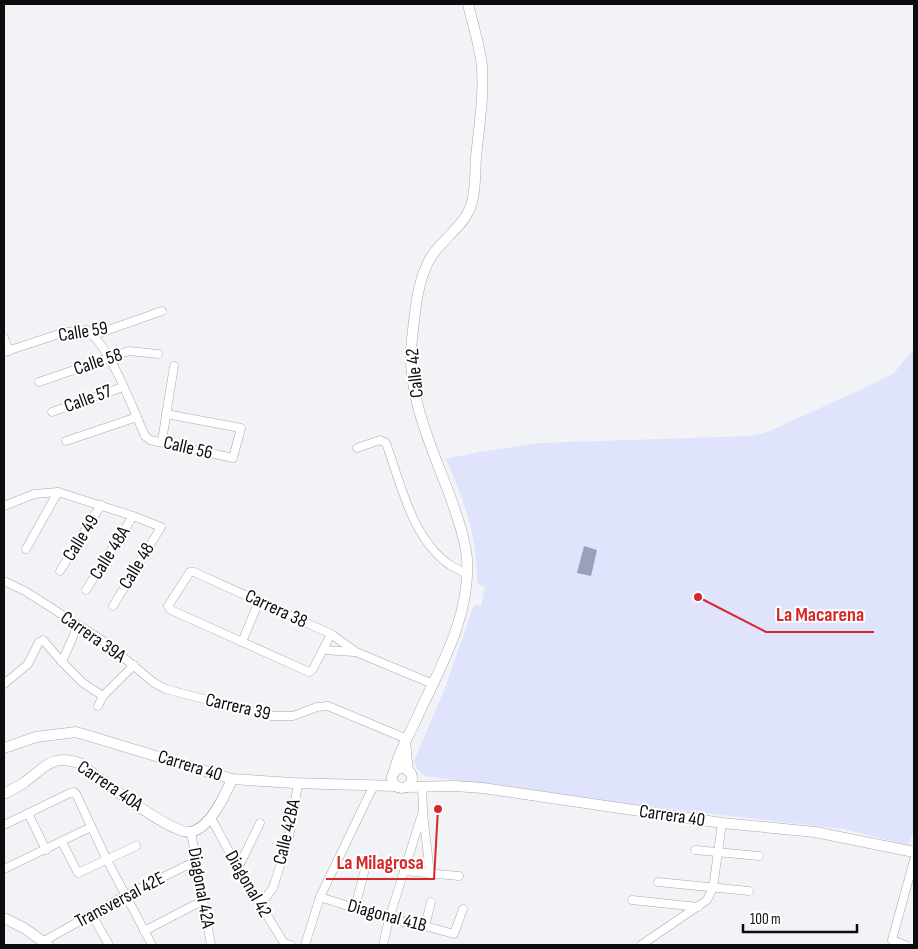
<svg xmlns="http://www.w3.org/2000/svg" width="918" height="949" viewBox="0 0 918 949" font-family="'Sofia Sans Condensed',sans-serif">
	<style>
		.green { fill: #dfe4fc }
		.water { fill: #999fbd }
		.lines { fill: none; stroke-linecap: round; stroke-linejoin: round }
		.minor-casing { stroke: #a8a9ad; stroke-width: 9 }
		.major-casing { stroke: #a8a9ad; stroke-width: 11 }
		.minor { stroke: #fff; stroke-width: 8 }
		.major { stroke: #fff; stroke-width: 10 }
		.labels { text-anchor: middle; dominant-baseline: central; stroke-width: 4; stroke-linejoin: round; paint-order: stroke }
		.street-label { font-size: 19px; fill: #0d0d0e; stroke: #fff }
		.leader { fill: none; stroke: #d62828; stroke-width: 2 }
		.callout-dot { fill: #d62828; stroke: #fff; stroke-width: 2 }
		.callout-label { font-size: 20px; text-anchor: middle; font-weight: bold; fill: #d62828; stroke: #fff; stroke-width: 4; stroke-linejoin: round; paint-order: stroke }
	</style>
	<rect width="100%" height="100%" fill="#f2f3f7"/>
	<path class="green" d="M914,349V831L908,845L843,829L678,810L425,776L417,769L414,761L445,688L474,605L481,606L485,587L477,584C478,537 464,501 446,459L479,452L540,443L750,436L765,433L858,391L894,373Z"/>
	<polygon class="water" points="584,546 597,550 591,576 577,573"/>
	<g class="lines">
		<defs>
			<g id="minor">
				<polyline points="94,335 162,311"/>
				<polyline points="4,338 9,351"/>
				<path d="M4,352L65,332L87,330C111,348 132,407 145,436L150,440L233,458L241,428L166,414"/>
				<polyline points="39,382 129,351 158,354"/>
				<polyline points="52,412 123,387"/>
				<polyline points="66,441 137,417"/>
				<polyline points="162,441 174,366"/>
				<path d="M357,448L380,440L386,443C401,484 412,539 450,565C455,568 461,571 467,574"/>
				<polyline points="4,506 34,494 58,492 133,516 161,527 113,606"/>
				<polyline points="26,549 58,492"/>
				<polyline points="60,571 101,505"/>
				<polyline points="4,581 25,591 105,642 153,682 165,689 271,716 293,716 317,707 328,706 407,739"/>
				<polyline points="86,590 133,516"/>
				<polyline points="331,634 313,669 309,672 171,610 168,606 190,572 194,572 331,634 356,652 433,684"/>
				<polyline points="242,642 259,601"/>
				<polyline points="324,650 354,652"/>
				<polyline points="62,662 78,625"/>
				<polyline points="4,684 28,664 39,642 43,640 62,662 83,683 103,696"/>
				<polyline points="98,706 103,696 134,665"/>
				<polyline points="28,813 46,850"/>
				<polyline points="423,813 430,874"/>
				<polyline points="211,818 238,868 284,943 291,945"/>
				<polyline points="4,825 70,793 74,792 76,794 107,860 152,945"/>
				<polyline points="191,832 211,945"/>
				<polyline points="62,842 78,873 136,846"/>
				<polyline points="695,850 759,856"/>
				<polyline points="238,868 260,823"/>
				<polyline points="4,869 91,827"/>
				<polyline points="404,871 459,876"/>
				<polyline points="658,882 749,891"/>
				<polyline points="320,897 389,919 425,926 454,934 463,909"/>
				<polyline points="632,900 698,907"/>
				<polyline points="260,905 273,888 289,837 298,784"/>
				<polyline points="355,908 365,869"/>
				<polyline points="92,915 109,945"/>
				<polyline points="425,926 431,902"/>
				<polyline points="144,931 202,901"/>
				<polyline points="44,941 126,895 196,861"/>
				<polyline points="305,945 320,897 370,793 375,785"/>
				<polyline points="383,945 389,919 423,811 422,786"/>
				<polyline points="641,945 707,900 713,888 722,823"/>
				<polyline points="905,945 892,940 914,860"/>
			</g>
			<g id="major">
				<polyline points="405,742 408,771"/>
				<polyline points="4,748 36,737 76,732 232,779 293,783 396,786"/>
				<circle cx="402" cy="778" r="10"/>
				<path d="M394,773C397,756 406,741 414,724C437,673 471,618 467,559C465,538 457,516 450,496C432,448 405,392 412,339C415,312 417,280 431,257C443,238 467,224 472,202C476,188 475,171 476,157C479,127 484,97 482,67C480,46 473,25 468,4"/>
				<polyline points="406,787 454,786 483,788 722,823 815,832 914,852"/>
				<path d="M4,794C11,790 19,786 25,782C45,767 52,754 79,763C98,777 170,834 190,832C210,829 225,795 232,779"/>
				<polyline points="4,918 24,928 48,945"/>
			</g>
		</defs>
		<use href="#minor" class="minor-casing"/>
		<use href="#major" class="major-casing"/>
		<use href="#minor" class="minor"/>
		<use href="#major" class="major"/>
	</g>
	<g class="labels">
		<g class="street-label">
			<text transform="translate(83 332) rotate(-9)">Calle 59</text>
			<text transform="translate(98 362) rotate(-18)">Calle 58</text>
			<text transform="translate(415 373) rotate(-96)">Calle 42</text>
			<text transform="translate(88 399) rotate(-20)">Calle 57</text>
			<text transform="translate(188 448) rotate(13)">Calle 56</text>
			<text transform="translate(81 538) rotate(-58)">Calle 49</text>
			<text transform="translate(110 553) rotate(-58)">Calle 48A</text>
			<text transform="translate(137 566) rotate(-59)">Calle 48</text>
			<text transform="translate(276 609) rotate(25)">Carrera 38</text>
			<text transform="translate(93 637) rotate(35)">Carrera 39A</text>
			<text transform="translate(238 707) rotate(13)">Carrera 39</text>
			<text transform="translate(190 766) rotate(17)">Carrera 40</text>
			<text transform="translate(110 786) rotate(34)">Carrera 40A</text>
			<text transform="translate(672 816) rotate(8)">Carrera 40</text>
			<text transform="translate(287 832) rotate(-77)">Calle 42BA</text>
			<text transform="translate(248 884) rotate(60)">Diagonal 42</text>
			<text transform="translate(201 888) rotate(80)">Diagonal 42A</text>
			<text transform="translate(120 900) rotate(-28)">Transversal 42E</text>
			<text transform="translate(387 916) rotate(15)">Diagonal 41B</text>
		</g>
	</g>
	<path class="leader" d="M698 597L766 632H874M438 809L434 879H326"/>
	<g class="callout-dot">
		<circle cx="698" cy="597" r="5"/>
		<circle cx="438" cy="809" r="5"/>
	</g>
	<g class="callout-label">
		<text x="820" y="621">La Macarena</text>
		<text x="380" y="869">La Milagrosa</text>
	</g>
	<rect width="918" height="949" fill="none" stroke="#0d0d0e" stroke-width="10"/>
	<path d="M743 924v8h114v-8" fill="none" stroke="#0d0d0e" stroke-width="2.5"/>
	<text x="750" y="924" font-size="15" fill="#0d0d0e" stroke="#ffffff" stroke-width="4" paint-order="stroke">100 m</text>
</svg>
